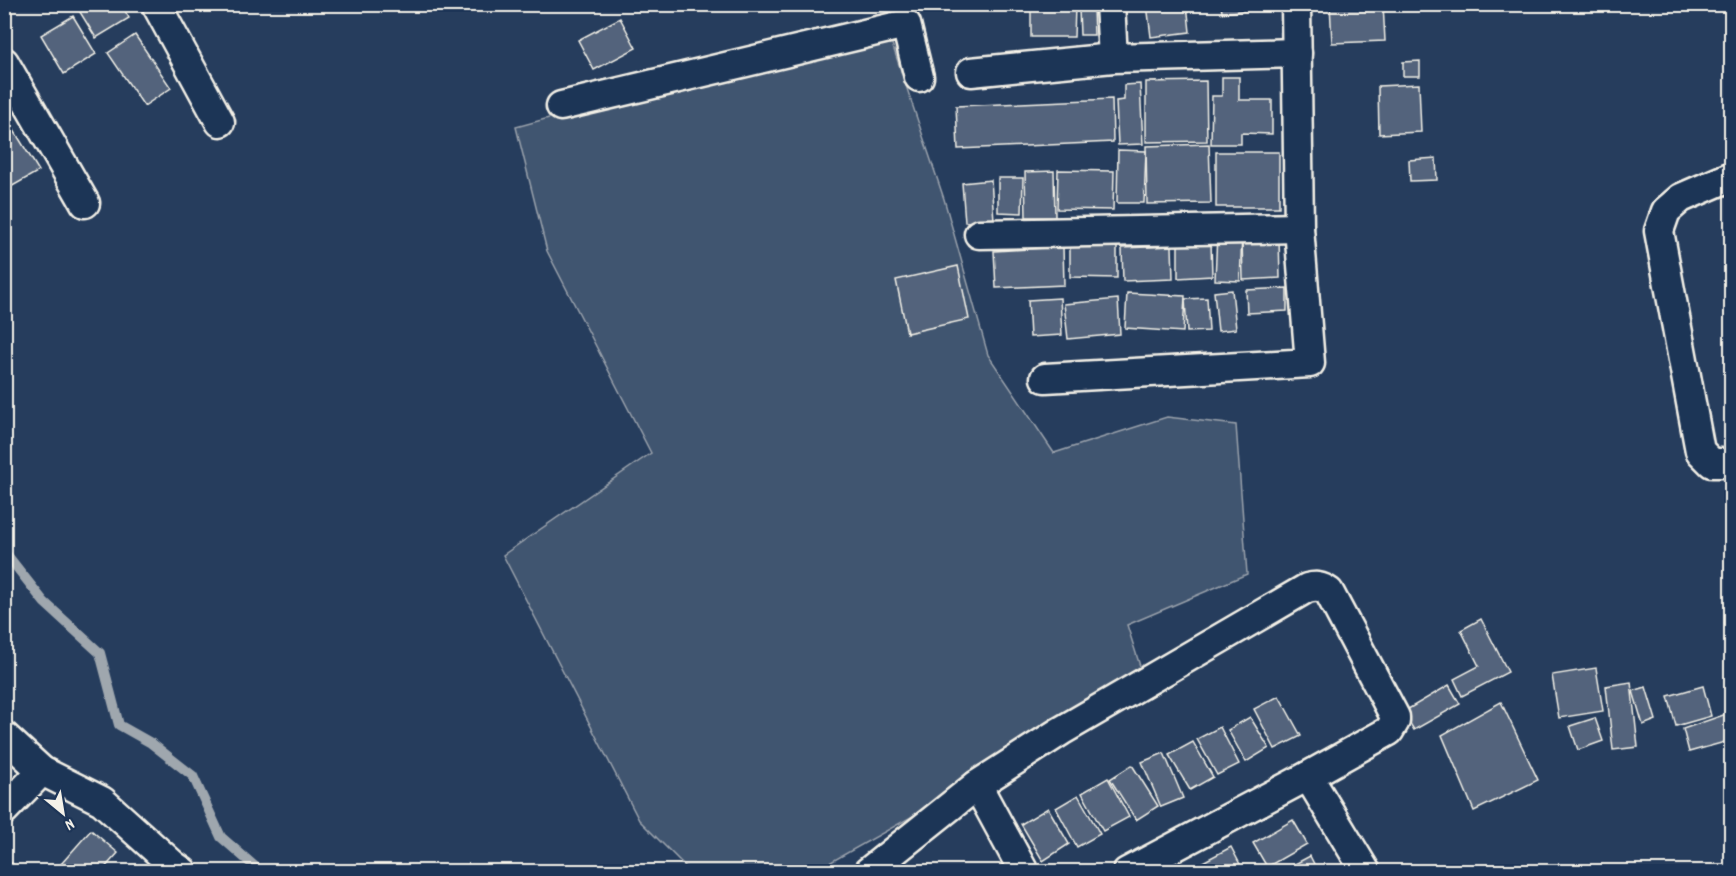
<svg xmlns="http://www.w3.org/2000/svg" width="1736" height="876" viewBox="0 0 1736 876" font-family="Dekko,sans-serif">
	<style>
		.green { fill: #40546f; stroke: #9aa2ac; stroke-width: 1.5 }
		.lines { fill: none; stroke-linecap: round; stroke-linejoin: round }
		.stream { stroke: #9fa7ae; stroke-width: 10 }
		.building { fill: #52647b; stroke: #f4f1e8; stroke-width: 1.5 }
		.minor-casing { stroke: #f4f1e8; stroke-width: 33 }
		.minor { stroke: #1d3557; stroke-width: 28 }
	</style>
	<rect width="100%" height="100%" fill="#263d5d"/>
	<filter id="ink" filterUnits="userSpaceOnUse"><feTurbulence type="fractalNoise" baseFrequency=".0167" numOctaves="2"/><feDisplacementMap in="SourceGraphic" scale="12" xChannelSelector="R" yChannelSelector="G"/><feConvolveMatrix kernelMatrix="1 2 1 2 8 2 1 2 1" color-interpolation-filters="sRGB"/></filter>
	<g filter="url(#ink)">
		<polygon class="green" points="886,26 944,199 988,355 1054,453 1167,417 1236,425 1247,574 1127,625 1146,685 815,871 690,871 639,820 503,555 651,453 547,251 516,127"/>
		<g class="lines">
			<polyline class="stream" points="4,551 44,602 100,653 119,725 151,743 193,776 221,837 261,872"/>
		</g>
		<g class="building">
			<polygon points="75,4 121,4 129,18 96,38"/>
			<polygon points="1147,4 1187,4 1190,32 1151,37"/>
			<polygon points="1221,4 1260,4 1260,9 1222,13"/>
			<polygon points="1330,4 1383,4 1385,41 1332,43"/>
			<polygon points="1031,6 1075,7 1074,37 1031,37"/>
			<polygon points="1079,9 1093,9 1094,35 1080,35"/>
			<polygon points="73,16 96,54 64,74 41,35"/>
			<polygon points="620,18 636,48 594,70 578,40"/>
			<polygon points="135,35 171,88 144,106 108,53"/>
			<polygon points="1420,61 1420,76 1403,76 1403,62"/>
			<polygon points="1222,77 1239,77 1239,100 1272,100 1272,134 1241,133 1241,144 1211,144 1212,96 1222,96"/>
			<polygon points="1206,81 1207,141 1146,142 1146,82"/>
			<polygon points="1140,84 1143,144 1118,145 1116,101 1124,100 1124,85"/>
			<polygon points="1419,84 1421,132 1379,134 1378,86"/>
			<polygon points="1112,99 1113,142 958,149 956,106"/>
			<polygon points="4,114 39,171 9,188 4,181"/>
			<polygon points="1209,144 1211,203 1147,204 1146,146"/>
			<polygon points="1118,150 1146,151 1144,203 1117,203"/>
			<rect x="1216" y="152" width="63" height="55"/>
			<polygon points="1436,158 1437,180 1410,181 1409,160"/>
			<polygon points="1058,170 1114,171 1113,210 1057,209"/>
			<polygon points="1054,171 1055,217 1026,217 1025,172"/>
			<polygon points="998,178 1023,178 1022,213 998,212"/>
			<polygon points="991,180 994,220 965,222 962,183"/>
			<polygon points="1217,234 1242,235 1240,281 1215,280"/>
			<polygon points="1279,238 1280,278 1243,280 1242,239"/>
			<polygon points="1211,242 1212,276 1178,278 1178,243"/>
			<polygon points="1070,246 1117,246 1117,278 1070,277"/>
			<polygon points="1172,246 1173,279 1123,281 1122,248"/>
			<polygon points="1063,247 1064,285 996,288 994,251"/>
			<polygon points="958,266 969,319 907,333 896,280"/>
			<polygon points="1287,288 1287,311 1247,313 1246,290"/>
			<polygon points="1232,290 1236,329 1218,331 1214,292"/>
			<polygon points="1127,293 1185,296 1183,332 1125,328"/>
			<polygon points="1060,298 1062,335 1030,337 1028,300"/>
			<polygon points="1207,298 1209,331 1187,332 1185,299"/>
			<polygon points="1118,299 1120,334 1068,339 1064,304"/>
			<polygon points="1481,619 1508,672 1462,696 1454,679 1479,666 1461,630"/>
			<polygon points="1732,620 1732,637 1725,623"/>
			<polygon points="1596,668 1603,711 1559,718 1552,675"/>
			<polygon points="1631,682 1638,747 1613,750 1606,686"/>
			<polygon points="1449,685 1460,704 1414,730 1403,712"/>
			<polygon points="1703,686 1711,716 1676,726 1668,696"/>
			<polygon points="1646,687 1656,720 1643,725 1633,691"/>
			<polygon points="1279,696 1301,736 1275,749 1254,709"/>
			<polygon points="1501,702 1538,780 1474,811 1442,735"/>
			<polygon points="1732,712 1732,740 1689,752 1683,729"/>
			<polygon points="1250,717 1269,748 1246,762 1228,730"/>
			<polygon points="1595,718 1603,741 1578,750 1570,726"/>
			<polygon points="1220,727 1239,764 1217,775 1197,739"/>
			<polygon points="1193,742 1213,777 1190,790 1169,755"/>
			<polygon points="1164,753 1183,798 1161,807 1142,762"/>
			<polygon points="1132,765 1158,806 1136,820 1110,779"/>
			<polygon points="1108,778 1129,817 1103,831 1082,793"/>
			<polygon points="1078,795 1100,834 1077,847 1056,808"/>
			<polygon points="1048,808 1069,844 1043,861 1021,824"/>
			<polygon points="1293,820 1307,844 1267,867 1253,843"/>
			<polygon points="91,830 118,853 101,872 54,872"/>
			<polygon points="1231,847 1244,872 1184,872"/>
			<polygon points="4,856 21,872 4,872"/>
			<polygon points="1310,856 1318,872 1280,872"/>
		</g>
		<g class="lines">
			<defs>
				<g id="minor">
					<polyline points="156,4 220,122"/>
					<polyline points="1110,4 1113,58"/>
					<polyline points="4,62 85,203"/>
					<polyline points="971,72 1113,58 1297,53"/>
					<polyline points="561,106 906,24 919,77"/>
					<polyline points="1732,176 1681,198 1666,211 1659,231 1700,451 1712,463 1732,463"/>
					<polyline points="979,234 1299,228"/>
					<polyline points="1045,378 1310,363 1299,228 1296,4"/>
					<polyline points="4,736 42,771 102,801 173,865 183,872"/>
					<polyline points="1308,776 1366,872"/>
					<polyline points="977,785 1024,872"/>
					<polyline points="4,810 42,771"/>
					<path d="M868,872L977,785L1061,731L1307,588C1316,586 1321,586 1329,592L1395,717V721L1389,731L1308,776L1127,872"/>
				</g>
			</defs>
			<use href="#minor" class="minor-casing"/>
			<use href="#minor" class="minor"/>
		</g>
	</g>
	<rect width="1736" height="876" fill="none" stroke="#1d3557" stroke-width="24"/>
	<rect x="12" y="12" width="1712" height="852" fill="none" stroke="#f4f1e8" stroke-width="2" filter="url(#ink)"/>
	<g transform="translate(63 813) rotate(150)" stroke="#1d3557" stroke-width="4.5" paint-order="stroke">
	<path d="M0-4.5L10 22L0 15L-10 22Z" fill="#f4f1e8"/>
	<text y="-9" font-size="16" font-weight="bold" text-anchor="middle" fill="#f4f1e8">N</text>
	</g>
</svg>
